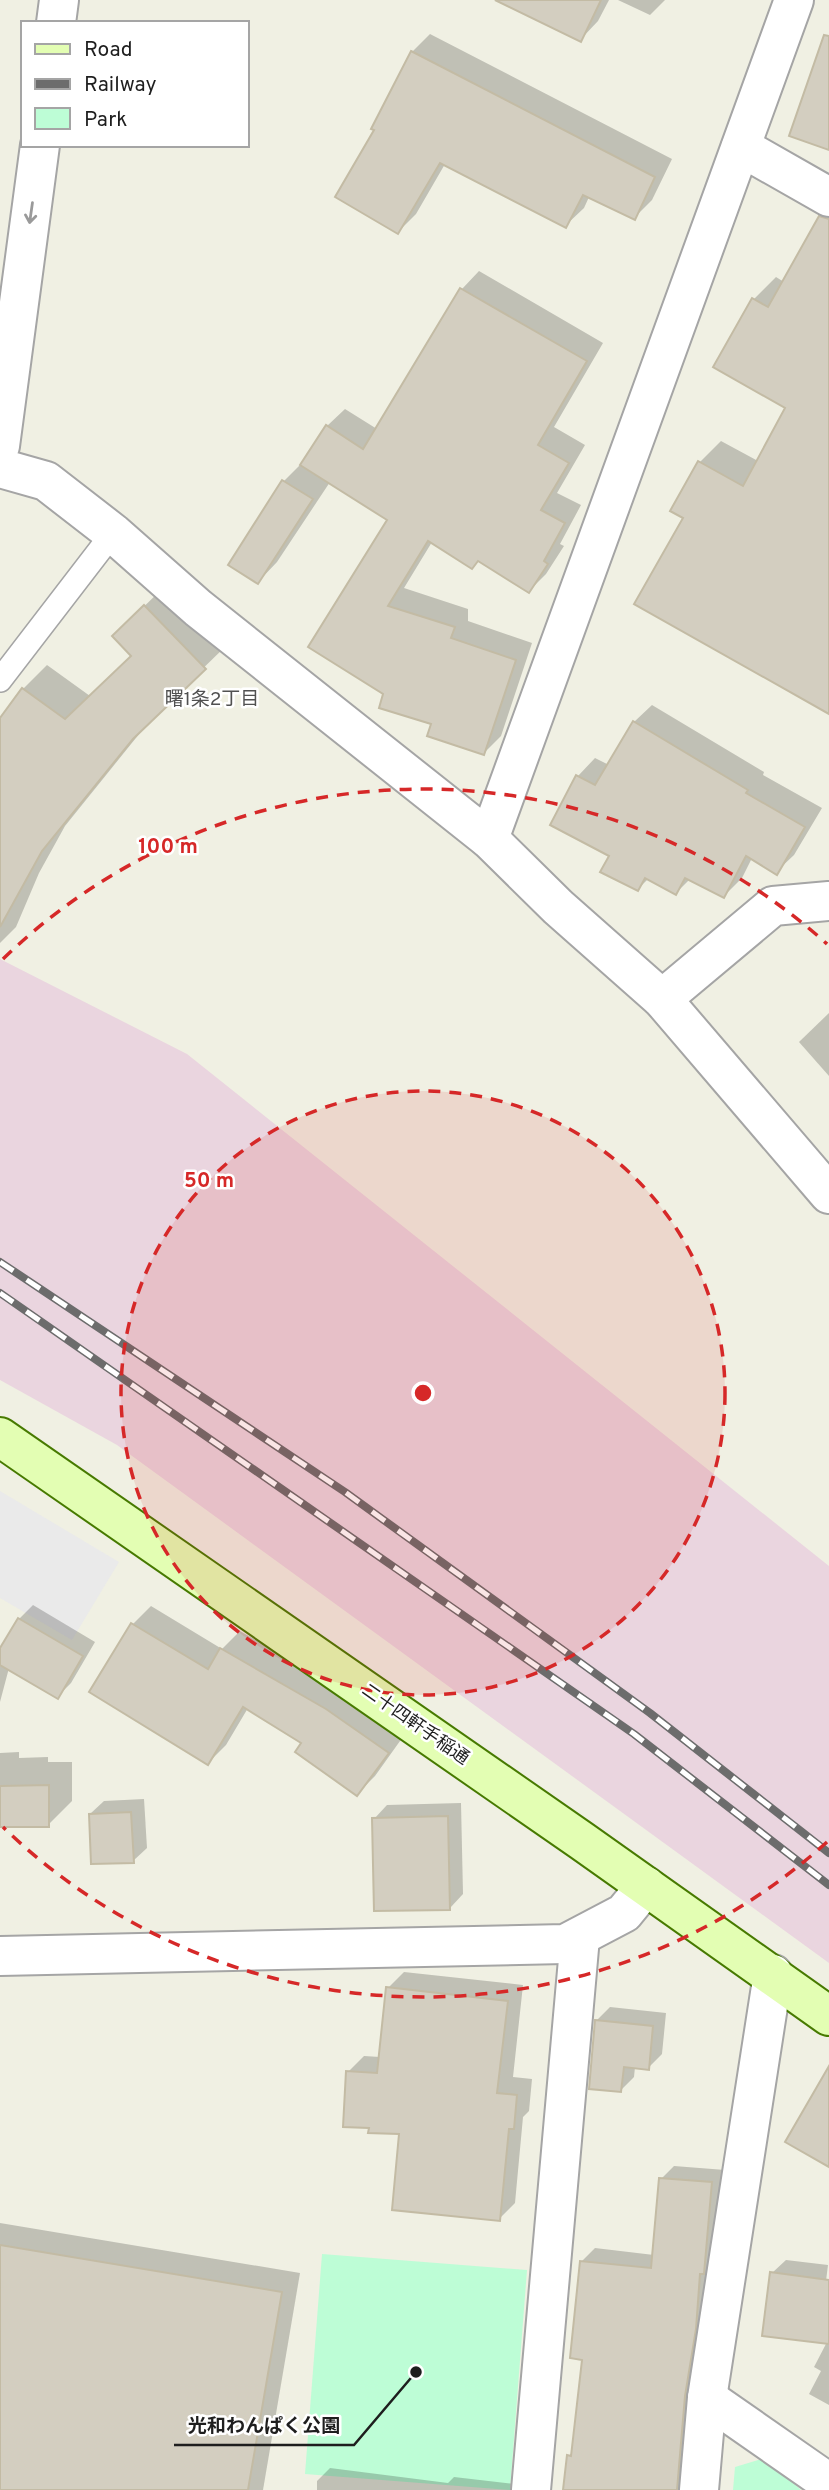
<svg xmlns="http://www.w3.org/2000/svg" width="829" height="2490" viewBox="0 0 829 2490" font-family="Overpass,'Noto Sans JP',sans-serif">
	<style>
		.industrial { fill: #ead5df }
		.park { fill: #bdfdd6 }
		.parking { fill: #eaeaea }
		.shadow { fill: #0003 }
		.building { fill: #d3cec0; stroke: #c3bba4; stroke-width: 2 }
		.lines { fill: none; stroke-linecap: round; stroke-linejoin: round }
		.lane-casing { stroke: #a5a5a5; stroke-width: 26 }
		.street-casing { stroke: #a5a5a5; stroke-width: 42 }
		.secondary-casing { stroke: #477a00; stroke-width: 42 }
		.lane { stroke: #fff; stroke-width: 23 }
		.street { stroke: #fff; stroke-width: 38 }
		.secondary { stroke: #e3feb3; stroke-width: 38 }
		.rail-casing { stroke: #6c6c6c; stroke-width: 8 }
		.rail { stroke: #fff; stroke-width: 5; stroke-dasharray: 16; stroke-linecap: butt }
		.oneway { stroke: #9a9a9a }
		.ring { fill: none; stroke: #d62828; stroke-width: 3.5; stroke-dasharray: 12 9 }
		.labels { text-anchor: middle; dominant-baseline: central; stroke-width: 5; stroke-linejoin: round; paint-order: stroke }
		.street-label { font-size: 18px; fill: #1e1e1e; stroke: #fff }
		.neighbourhood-label { font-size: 19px; fill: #515151; stroke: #fff }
		.centre { fill: #d62828; stroke: #fff; stroke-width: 3.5 }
		.ring-label { font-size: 21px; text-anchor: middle; font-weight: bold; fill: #d62828; stroke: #fff; stroke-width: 5; stroke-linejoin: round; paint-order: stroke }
		.leader { fill: none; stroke: #1e1e1e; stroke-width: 2.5 }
		.callout-dot { fill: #1e1e1e; stroke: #fff; stroke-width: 2.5 }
		.callout-label { font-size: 19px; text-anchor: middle; font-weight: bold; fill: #1e1e1e; stroke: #fff; stroke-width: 5; stroke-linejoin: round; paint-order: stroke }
	</style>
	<rect width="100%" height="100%" fill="#f0f0e3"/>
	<polygon class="industrial" points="0,959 187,1054 829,1566 829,1963 117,1445 0,1380"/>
	<g class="park">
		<polygon points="322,2254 527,2270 510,2490 305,2474"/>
		<polygon points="765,2458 801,2490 733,2490 735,2467"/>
	</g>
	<polygon class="parking" points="0,1491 119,1562 72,1640 0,1598"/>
	<g class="shadow">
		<polygon points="499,0 609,0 598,21 581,39"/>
		<polygon points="618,0 665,0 650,15"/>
		<polygon points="430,34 672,159 652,200 634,218 589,197 584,208 566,225 445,164 416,214 398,232 376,129 412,52"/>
		<polygon points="829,216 829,713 685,518 700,462 721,441 758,461 788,408 754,299 776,277 784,282 811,235"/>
		<polygon points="479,271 603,343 554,427 585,445 557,493 581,505 560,544 564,546 546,574 529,591 479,560 432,542 404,588 468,609 468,621 532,643 501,736 484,753 385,693 389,520 330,482 277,562 258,582 284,481 303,462 327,426 345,409 377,429 462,289"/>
		<polygon points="169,582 228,644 152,718 65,826 39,873 16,927 0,943 0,721 23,689 47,665 90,696 133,656 114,636"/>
		<polygon points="652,705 764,772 763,775 822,808 794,855 776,872 752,858 742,878 724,896 690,879 676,893 649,878 638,889 611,855 578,776 595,758 609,765 634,722"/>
		<polygon points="829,1013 829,1076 799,1042"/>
		<polygon points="33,1605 95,1642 71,1683 57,1697 9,1668 0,1702 0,1650 19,1619"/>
		<polygon points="151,1606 222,1649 240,1631 344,1691 405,1734 375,1776 357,1794 304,1743 248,1708 226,1745 208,1763 91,1692 133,1624"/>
		<polygon points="19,1752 19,1758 48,1757 48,1762 72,1762 72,1801 48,1825 0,1825 0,1753"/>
		<polygon points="144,1799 147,1848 133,1861 90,1814 104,1801"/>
		<polygon points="461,1803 463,1894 450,1908 374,1819 387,1805"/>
		<polygon points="404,1972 523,1985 513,2077 532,2079 529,2111 523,2117 515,2203 499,2219 401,2132 348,2072 364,2056 380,2057 388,1988"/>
		<polygon points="610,2007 666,2013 662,2054 648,2068 635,2067 634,2077 620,2091 596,2021"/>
		<polygon points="674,2166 725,2170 689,2490 564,2490 569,2456 573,2451 584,2358 582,2261 595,2248 654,2255 661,2179"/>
		<polygon points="0,2223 300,2273 263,2490 0,2490"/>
		<polygon points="786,2260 828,2265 825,2289 829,2291 829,2405 809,2394 821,2371 814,2367 827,2342 772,2273"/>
		<polygon points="330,2468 448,2483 454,2477 524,2485 527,2490 317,2490 317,2481"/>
	</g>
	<g class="building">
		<polygon points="495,0 601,0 581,42"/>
		<polygon points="824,35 829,36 829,150 789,136"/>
		<polygon points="411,51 655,177 635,220 583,195 566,228 440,163 398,234 335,197 374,130 371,129"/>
		<polygon points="819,216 829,219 829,714 634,604 683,518 670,511 698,461 743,486 785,408 713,367 752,298 768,307"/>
		<polygon points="460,288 587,361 538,445 569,463 541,510 565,523 544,561 548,564 529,593 478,561 472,569 428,541 388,606 455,627 451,638 516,660 484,755 427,736 431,724 379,708 383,694 308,647 387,520 300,465 326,425 363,449"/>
		<polygon points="282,480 313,499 258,584 228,565"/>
		<polygon points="144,605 206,669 133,739 42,851 0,927 0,718 22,688 65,719 131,656 112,636"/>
		<polygon points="633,721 748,790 746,793 805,827 777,875 746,856 724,898 685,878 676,895 645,878 638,891 600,872 609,856 550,825 576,775 595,785"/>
		<polygon points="18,1618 83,1656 58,1699 0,1665 0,1648"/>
		<polygon points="131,1623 208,1669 220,1648 326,1709 389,1753 357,1796 295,1752 301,1743 243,1707 208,1765 89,1692"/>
		<polygon points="49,1785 49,1827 0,1827 0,1786"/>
		<polygon points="131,1812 134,1863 91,1864 89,1814"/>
		<polygon points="448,1816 450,1910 374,1911 372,1818"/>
		<polygon points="386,1987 508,2001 497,2093 517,2095 514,2129 509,2129 500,2221 392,2210 399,2134 368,2133 369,2128 343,2127 346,2071 377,2073"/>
		<polygon points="595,2020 653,2026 649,2070 624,2067 621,2092 589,2089"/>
		<polygon points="829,2066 829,2167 785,2142"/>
		<polygon points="659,2178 712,2182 704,2274 700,2274 696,2329 685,2396 677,2490 563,2490 567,2455 571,2456 582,2360 570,2358 580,2261 651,2268"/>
		<polygon points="0,2245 282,2292 248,2490 0,2490"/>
		<polygon points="770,2272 829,2280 829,2344 762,2336"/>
	</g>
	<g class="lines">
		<defs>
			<polyline id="lane" points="0,680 113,533"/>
			<g id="street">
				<polyline points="56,23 59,0"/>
				<polyline points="741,147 829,197"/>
				<polyline points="0,446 40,145"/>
				<polyline points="0,468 46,481 113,533 198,608 489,839 558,907 662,999 829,1194"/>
				<polyline points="489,839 794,0"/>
				<polyline points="662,999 773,906 829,901"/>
				<polyline points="0,1956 565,1944 624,1913 646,1886"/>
				<polyline points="707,2398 829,2483"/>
				<polyline points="531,2490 580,1937"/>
				<polyline points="699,2490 707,2398 773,1974"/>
			</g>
			<polyline id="secondary" points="0,1437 582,1841 829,2016"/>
		</defs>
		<use href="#lane" class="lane-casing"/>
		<use href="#street" class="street-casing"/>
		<use href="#secondary" class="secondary-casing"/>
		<use href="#lane" class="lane"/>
		<use href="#street" class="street"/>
		<use href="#secondary" class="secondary"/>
		<defs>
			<g id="rail">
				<polyline points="0,1262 345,1492 650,1713 829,1853"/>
				<polyline points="0,1293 634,1734 829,1885"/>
			</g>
		</defs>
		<use href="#rail" class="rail-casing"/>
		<use href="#rail" class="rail"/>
	</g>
	<defs><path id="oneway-shaft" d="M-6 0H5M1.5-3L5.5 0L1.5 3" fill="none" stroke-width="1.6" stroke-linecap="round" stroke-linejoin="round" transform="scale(1.75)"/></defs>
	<use class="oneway" href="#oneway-shaft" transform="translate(31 213) rotate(98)"/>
	<circle cx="423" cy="1393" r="302" fill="#d62828" fill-opacity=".12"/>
	<g class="ring">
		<circle cx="423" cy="1393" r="302"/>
		<path d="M827 1842A604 604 0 0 1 3 1827M3 959A604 604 0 0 1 827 944"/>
	</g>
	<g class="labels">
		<g class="street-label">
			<text transform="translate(415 1725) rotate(35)">二十四軒手稲通</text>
		</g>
		<g class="neighbourhood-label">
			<text x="212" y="700">曙1条2丁目</text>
		</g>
	</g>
	<circle cx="423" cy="1393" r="10" class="centre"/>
	<g class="ring-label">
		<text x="168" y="853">100 m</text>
		<text x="209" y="1187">50 m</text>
	</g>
	<path class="leader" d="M416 2372L354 2445H174"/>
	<circle class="callout-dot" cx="416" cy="2372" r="7"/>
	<g class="callout-label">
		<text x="264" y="2432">光和わんぱく公園</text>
	</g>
	<rect x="21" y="21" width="228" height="126" fill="#ffffff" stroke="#a5a5a5" stroke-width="2"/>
	<rect x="35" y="44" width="35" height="10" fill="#e3feb3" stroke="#a5a5a5" stroke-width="2"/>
	<text x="84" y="56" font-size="21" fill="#1e1e1e">Road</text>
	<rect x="35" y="79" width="35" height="10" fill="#6c6c6c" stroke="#a5a5a5" stroke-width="2"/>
	<text x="84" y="91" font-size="21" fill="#1e1e1e">Railway</text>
	<rect x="35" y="108" width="35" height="21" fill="#bdfdd6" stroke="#a5a5a5" stroke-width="2"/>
	<text x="84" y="126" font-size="21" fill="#1e1e1e">Park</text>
</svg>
